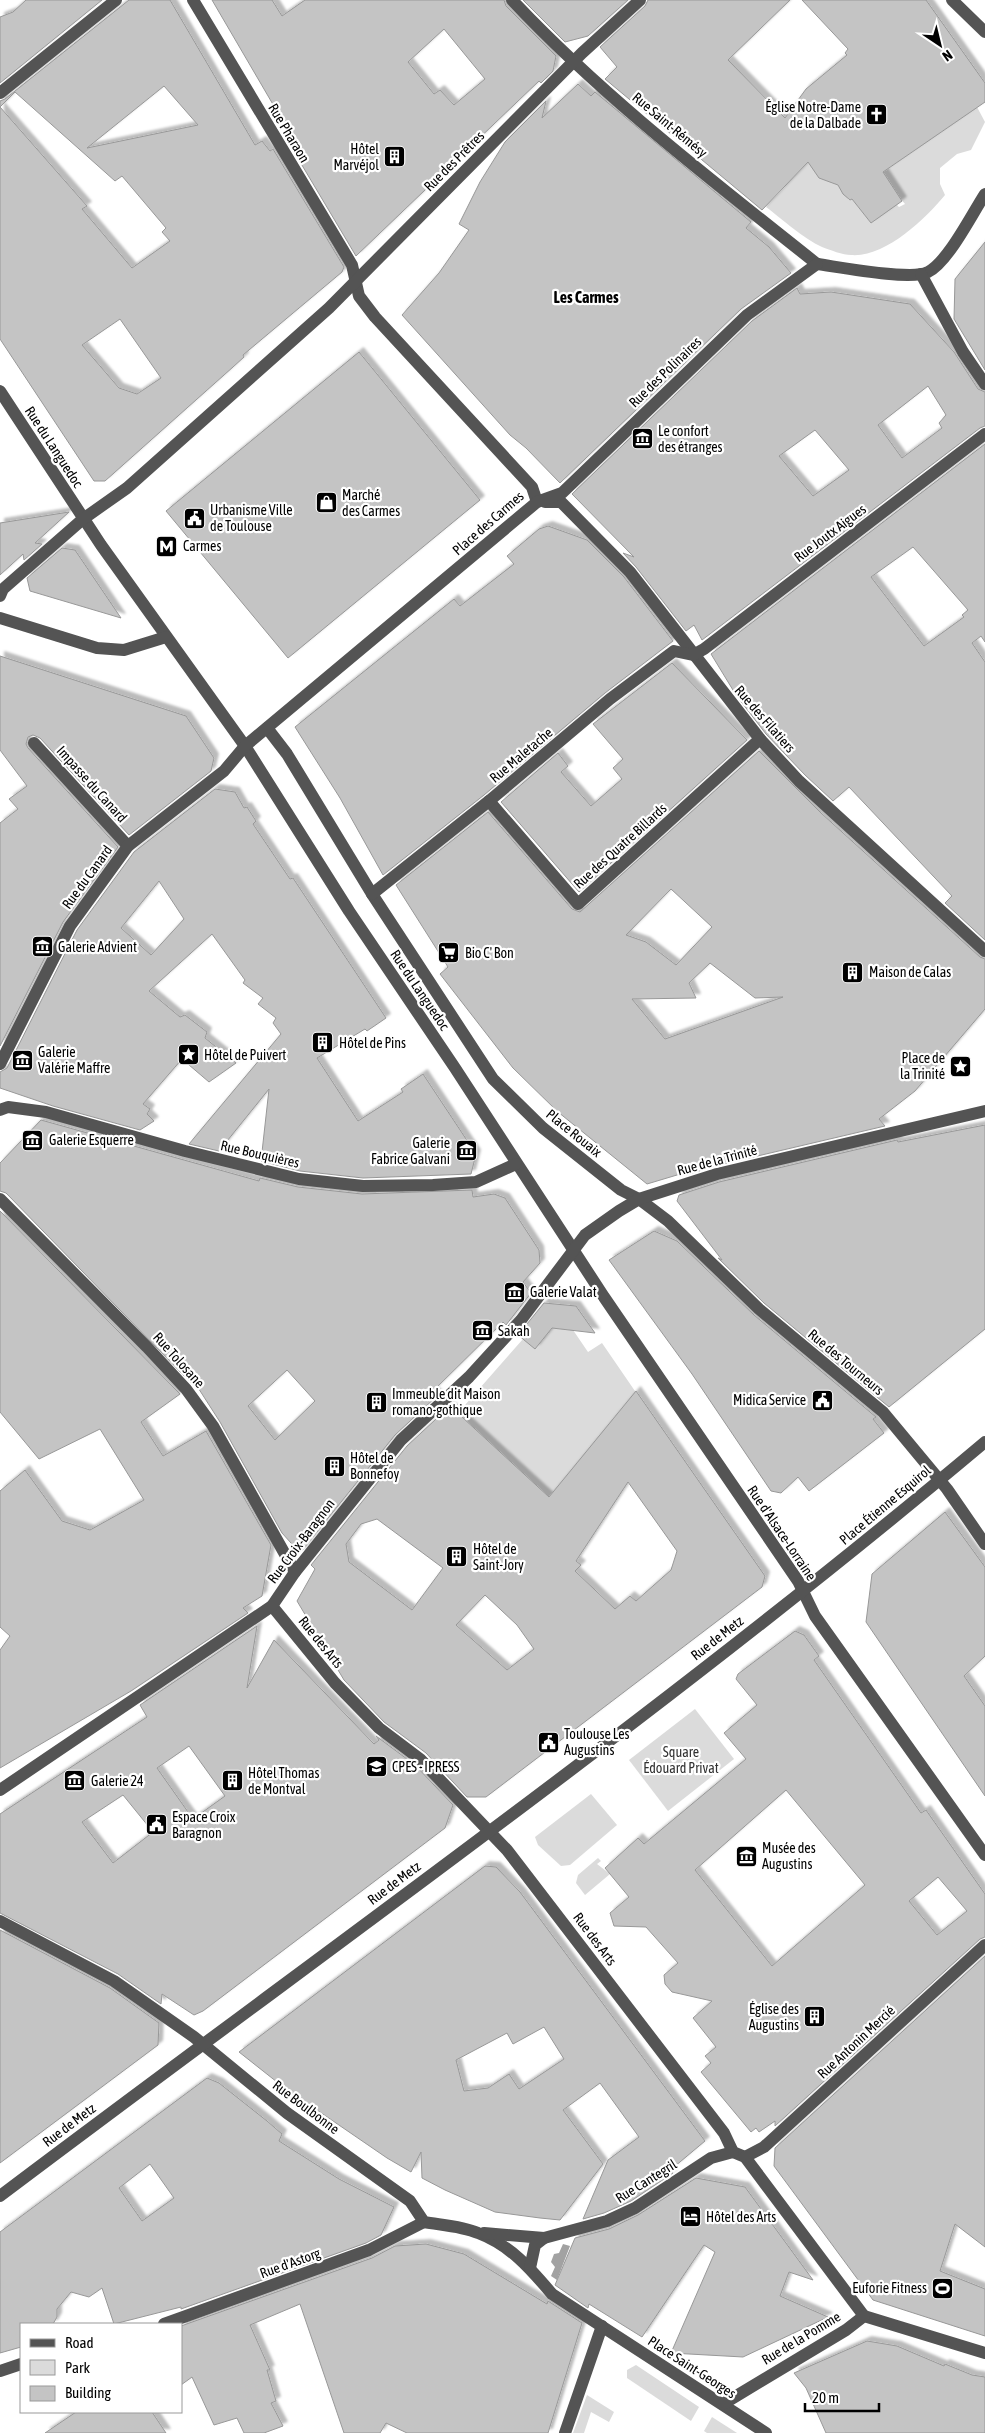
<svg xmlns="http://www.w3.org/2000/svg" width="985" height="2433" viewBox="0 0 985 2433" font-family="'Asap Condensed',sans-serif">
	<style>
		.green { fill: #dbdbdb }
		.water { fill: #a2a2a2 }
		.building { fill: #c4c4c4; stroke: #989898; fill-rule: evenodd; filter: url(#shadow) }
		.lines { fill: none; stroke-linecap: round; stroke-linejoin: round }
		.minor { stroke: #545454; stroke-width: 12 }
		.labels { text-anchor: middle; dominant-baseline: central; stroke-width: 4.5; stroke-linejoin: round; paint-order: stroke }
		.poi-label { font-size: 14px; fill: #000; stroke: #fff; text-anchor: start }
		.street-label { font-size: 14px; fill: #000; stroke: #fff }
		.park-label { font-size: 14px; fill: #323232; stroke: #fff }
		.quarter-label { font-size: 16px; font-weight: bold; fill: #000; stroke: #fff }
	</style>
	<defs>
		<filter id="shadow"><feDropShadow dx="4.5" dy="-4.5" stdDeviation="1" flood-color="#0004"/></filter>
	</defs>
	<rect width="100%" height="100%" fill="#fff"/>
	<g class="green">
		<path d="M977,107L985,122L971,150L957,154L940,168V184L945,195C925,219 885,258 851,255C843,255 830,250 822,247C804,239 782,219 766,207L808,162L838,185L849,200L852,199L871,223L896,204L899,207L905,204L888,184L883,172Z"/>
		<polygon points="552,1328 573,1330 588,1352 602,1343 637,1394 549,1497 458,1413 523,1339"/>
		<polygon points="695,1709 734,1759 668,1811 629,1760"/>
		<polygon points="591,1794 617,1825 570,1865 561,1866 538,1845 535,1837"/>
		<polygon points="598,1858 601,1861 597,1864 610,1874 585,1895 576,1883 578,1875"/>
		<polygon points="636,2365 699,2407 691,2421 627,2378 627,2370"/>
		<polygon points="587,2395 614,2412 609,2422 591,2412 584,2433 573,2433"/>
		<polygon points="712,2417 737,2433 707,2433 704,2431"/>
	</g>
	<polygon class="water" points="563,2244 570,2246 557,2280 551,2276 555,2267 551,2262 554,2254 559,2253"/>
	<g class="building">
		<polygon points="26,0 102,0 0,83 0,17 13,12"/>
		<path d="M129,0H170L255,145L262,141L270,151L273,149L344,267L342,272L243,355L244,357L233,367L105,481H94L0,339V107L87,206L82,209L132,268L170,241L162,232L166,228L122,176L115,181L15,92L0,107V101L5,99ZM164,86L198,125L87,148ZM120,319L161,378L137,394L119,388L82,345Z"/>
		<path d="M212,0H272L282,16L305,0H504L506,6L556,56L553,71L541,83L539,81L356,256L287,140L292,137ZM444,29L485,79L454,105L440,90L434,94L408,62Z"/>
		<polygon points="523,0 628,0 588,36 565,42"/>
		<polygon points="648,0 790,0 728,60 785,118 806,89 847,55 845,53 848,49 802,0 926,0 985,83 985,102 883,172 902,201 871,223 852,199 850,200 843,194 838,185 819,178 808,162 762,210 605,79 617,67 600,47 645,6"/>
		<polygon points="578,84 591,96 595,92 751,222 746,228 769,247 791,273 741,309 560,483 526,448 510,435 402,315 439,273 469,230 459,224 480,182 505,142 546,101 542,118"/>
		<polygon points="985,242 985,370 954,319 955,279"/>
		<path d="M797,288L800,294L831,292L910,304L954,352L978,389L985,392V426L980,428L702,640L694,625L686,631L636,567L623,553L634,557L572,494L752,321ZM928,386L946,415L939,423L942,428L902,458L878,425ZM815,430L849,470L813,496L779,456Z"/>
		<polygon points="359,352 480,500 288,658 166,511"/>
		<path d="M985,444V642L981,636L972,643L985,662V940L945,903L952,896L849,787L833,801L805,775L766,734L736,695L711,654ZM913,547L968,610L962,615L964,617L924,646L871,577Z"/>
		<polygon points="69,512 35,543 42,544 24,560 23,554 0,575 0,523"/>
		<polygon points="548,526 587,540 624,577 673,641 605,693 484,795 383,875 340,798 295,727 454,599 460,606 514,564 507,556 539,529"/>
		<polygon points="62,548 75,550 121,618 30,591 27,578"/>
		<polygon points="0,656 186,716 214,758 211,771 129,835 40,738 33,735 28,737 26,744 28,748 118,847 63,922 0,1046 0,823 18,809 9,799 27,786 0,750"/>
		<polygon points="672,663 747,740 579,892 501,802 558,753 568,766 561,772 591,806 622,779 613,768 623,759 593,724"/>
		<path d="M759,751L821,813L980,957L985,959V1009L915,1091L879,1119L885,1126L715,1166L686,1175L687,1172L647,1184L558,1112L513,1068L440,974L448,967L396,885L488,812L572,909L580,912ZM671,889L712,927L676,965L646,942L626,935ZM710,963L755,998L783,997L665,1039L632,999L696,998L689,983Z"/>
		<path d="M215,789L235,792L244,808L247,807L256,821L253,824L290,879L293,878L386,1018L367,1031L365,1029L317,1058L358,1121L403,1092L401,1089L423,1074L476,1154L471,1174L363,1178L300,1171L261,1161L269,1089L219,1151L189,1144L281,1034L273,1023L276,1018L258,1004L263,998L243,983L245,980L212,934L149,991L180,1017L185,1015L207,1032L205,1038L236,1063L209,1082L182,1059L143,1104L150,1109L147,1114L154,1121L140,1130L53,1106L0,1088V1072L7,1068L77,930L134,852ZM159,881L184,919L151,955L121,928Z"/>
		<path d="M41,1120L259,1181L260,1178L298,1187L362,1194L472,1190L473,1197L494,1194L505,1198L539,1250L540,1263L523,1282L531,1293L506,1325L503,1322L433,1391L438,1395L395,1435L300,1553L282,1533L220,1422L195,1383L193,1385L6,1193L0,1191V1163ZM287,1370L315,1401L275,1440L248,1406Z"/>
		<polygon points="985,1125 985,1329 889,1407 764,1303 718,1258 722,1260 677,1201 679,1195 719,1182 897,1140 898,1142"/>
		<polygon points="0,1211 180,1394 141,1422 163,1456 206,1431 271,1545 262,1596 243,1608 248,1613 131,1691 0,1768 0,1650 10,1636 0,1627 0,1491 25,1470 62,1521 90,1530 144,1500 100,1429 39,1459 0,1412"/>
		<polygon points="654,1231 677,1241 754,1315 876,1417 873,1419 884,1433 809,1491 798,1477 781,1493 771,1491 692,1374 609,1260"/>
		<polygon points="544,1303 576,1306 595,1333 552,1328 535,1349 518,1335"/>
		<path d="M636,1391L765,1576L762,1587L486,1797H467L426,1753L384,1722L344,1680L297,1601L315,1569L311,1565L407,1446L450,1406L549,1497ZM628,1482L677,1551L671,1570L636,1601L630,1596L615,1609L575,1571L581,1565L576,1561ZM377,1519L443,1568L412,1610L349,1562L346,1544L361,1524ZM485,1595L517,1625L534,1649L507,1670L456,1625Z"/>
		<polygon points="945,1512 985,1567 985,1656 964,1676 985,1706 985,1796 866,1622 872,1574"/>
		<path d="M257,1626L247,1688L274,1640L374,1744L379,1740L376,1736L415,1765L453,1805L445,1828L203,2011L194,2015L162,1994L161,2004L118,1974L0,1913V1814L147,1717L140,1705ZM189,1746L225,1796L193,1819L157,1768ZM123,1795L153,1832L113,1863L82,1822Z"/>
		<path d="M795,1631L804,1635L819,1656L814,1660L921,1813L926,1810L985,1894V1937L980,1939L775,2126V2121L759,2132L756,2128L751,2132L701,2072L711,2063L705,2056L716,2047L693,2018L712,2001L672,1992L665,1984L664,1975L678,1963L646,1927L614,1926L610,1913L629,1897L605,1868L638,1838L644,1844L746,1759L724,1733L757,1705L736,1679L738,1674ZM786,1790L865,1885L772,1966L695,1870ZM938,1877L967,1911L937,1935L909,1901Z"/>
		<path d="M485,1866L496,1867L520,1892L705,2141L668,2172L673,2173L631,2201L604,2213L583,2219L608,2160L639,2137L600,2083L563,2110L603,2164L560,2220L540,2218L495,2212L445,2190L422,2178L421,2152L411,2172L387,2158L282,2086L239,2052ZM544,2027L564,2059L519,2089L509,2074L488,2088L464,2091L456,2060L507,2033L513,2044Z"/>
		<polygon points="0,1930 110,1988 159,2023 158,2045 0,2163"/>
		<polygon points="985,1956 985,2247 955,2224 940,2271 985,2289 985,2336 873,2300 774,2166 775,2148"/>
		<path d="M207,2078L219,2083L267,2121L282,2134L279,2141L339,2179L394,2207L381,2235L366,2243L181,2309V2307L114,2324L102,2288L89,2297L71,2292L57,2309V2317L53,2324H21V2347L0,2353V2232ZM150,2164L174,2198L142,2221L119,2188Z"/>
		<polygon points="696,2178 745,2187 813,2280 789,2272 780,2296 828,2317 743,2357 671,2353 715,2252 704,2245 642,2337 589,2304 588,2308 555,2285 575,2238 609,2229 638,2215"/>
		<polygon points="426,2244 464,2254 547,2304 548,2301 582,2323 548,2433 407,2433 386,2423 380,2433 344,2433 300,2304 250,2325 270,2370 267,2370 276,2401 271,2403 283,2426 264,2433 244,2433 237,2418 214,2425 192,2377 181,2385 181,2326 372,2258 395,2246"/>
		<polygon points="867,2341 897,2346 944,2366 945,2364 972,2375 985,2377 985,2433 826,2433 806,2388 794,2373"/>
		<polygon points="76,2412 152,2412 166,2433 45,2433"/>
	</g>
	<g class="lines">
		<g class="minor">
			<polyline points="193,0 352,265 359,296 375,317 532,487 537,502"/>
			<path d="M512,0C603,97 713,181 817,264"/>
			<polyline points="952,0 985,32"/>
			<polyline points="0,93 116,0"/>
			<path d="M817,264C839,267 912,281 928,272C948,262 972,214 985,194"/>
			<polyline points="921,274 963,352 985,384"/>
			<polyline points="0,391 101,545 245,746 349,911 455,1068 604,1297 798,1581 815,1616 985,1855"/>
			<polyline points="545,502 561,502 630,572 760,739 799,781 985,951"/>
			<polyline points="0,596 3,589 83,519 127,488 329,308 582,53 640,0"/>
			<polyline points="0,618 97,648 124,650 166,637"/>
			<polyline points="267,728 287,754 372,894 493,1079 543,1128 621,1190 639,1199 668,1221 759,1309 883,1412 947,1489 985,1544"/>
			<polyline points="34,743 128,846"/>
			<polyline points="489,801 578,904 760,739"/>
			<polyline points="372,894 489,801 610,699 674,651 693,655 704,649 985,434"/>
			<polyline points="0,1064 70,926 128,846 224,771 245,746 537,502 562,493 747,315 817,264"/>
			<polyline points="0,1110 8,1107 46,1112 185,1151 299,1179 363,1186 433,1185 476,1182 516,1164"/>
			<polyline points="0,1199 147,1347 186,1389 213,1426 295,1572"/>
			<polyline points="272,1606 335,1683 379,1728 420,1759 507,1850 724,2133 733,2152 745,2157 864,2316"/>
			<polyline points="0,1790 272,1606 295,1572 401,1440 469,1377 521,1320 585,1235 619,1211 639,1199 717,1174 985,1111"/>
			<path d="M0,1921L114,1981L194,2037L287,2113L410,2201L424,2222C441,2225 462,2226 478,2233C510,2245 530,2268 552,2294L766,2433"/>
			<polyline points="745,2157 764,2147 985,1945"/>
			<path d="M0,2196C330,1947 669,1708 985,1442"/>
			<polyline points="484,2233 544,2238 607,2221 635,2208 711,2158 733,2152"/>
			<polyline points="530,2268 535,2245 544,2238"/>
			<polyline points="864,2316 985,2353"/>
			<polyline points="164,2324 369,2250 424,2222"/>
			<polyline points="0,2371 21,2364"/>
			<polyline points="723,2404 846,2330 864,2316"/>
			<polyline points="565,2433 602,2326"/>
		</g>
	</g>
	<defs>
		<symbol id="church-square" viewBox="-11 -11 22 22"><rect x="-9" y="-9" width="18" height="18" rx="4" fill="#000" stroke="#fff"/><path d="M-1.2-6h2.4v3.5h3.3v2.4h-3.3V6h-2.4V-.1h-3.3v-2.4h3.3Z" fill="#fff"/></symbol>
		<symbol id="building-square" viewBox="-11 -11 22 22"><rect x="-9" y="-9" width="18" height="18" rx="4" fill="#000" stroke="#fff"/><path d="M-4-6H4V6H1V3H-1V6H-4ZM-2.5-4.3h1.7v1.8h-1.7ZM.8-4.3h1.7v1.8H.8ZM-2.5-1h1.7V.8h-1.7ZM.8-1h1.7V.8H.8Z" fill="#fff"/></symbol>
		<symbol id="museum-square" viewBox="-11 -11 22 22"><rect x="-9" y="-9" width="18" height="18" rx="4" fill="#000" stroke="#fff"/><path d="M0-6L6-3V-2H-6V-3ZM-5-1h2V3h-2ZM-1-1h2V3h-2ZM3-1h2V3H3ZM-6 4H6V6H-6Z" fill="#fff"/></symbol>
		<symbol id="shop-square" viewBox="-11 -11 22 22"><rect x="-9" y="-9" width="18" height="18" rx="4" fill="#000" stroke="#fff"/><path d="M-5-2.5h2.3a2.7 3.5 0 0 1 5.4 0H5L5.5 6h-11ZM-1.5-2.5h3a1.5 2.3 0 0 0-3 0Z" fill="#fff"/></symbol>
		<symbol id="civic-square" viewBox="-11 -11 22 22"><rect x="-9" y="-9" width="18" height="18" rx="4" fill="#000" stroke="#fff"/><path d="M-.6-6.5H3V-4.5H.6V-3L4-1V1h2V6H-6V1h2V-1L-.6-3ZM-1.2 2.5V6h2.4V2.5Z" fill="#fff"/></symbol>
		<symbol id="metro-square" viewBox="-11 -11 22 22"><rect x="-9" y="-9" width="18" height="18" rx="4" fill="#000" stroke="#fff"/><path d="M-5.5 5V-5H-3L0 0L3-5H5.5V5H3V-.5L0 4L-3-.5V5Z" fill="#fff"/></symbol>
		<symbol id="supermarket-square" viewBox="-11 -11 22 22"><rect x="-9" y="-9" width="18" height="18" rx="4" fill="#000" stroke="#fff"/><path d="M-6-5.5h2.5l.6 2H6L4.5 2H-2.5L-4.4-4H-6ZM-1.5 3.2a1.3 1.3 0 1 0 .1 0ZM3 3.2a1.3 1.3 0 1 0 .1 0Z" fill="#fff"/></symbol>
		<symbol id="sight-square" viewBox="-11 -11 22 22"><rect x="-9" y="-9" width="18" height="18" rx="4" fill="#000" stroke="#fff"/><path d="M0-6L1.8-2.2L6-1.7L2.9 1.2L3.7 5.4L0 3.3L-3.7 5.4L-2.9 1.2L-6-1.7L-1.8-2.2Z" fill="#fff"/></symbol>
		<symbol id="university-square" viewBox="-11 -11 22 22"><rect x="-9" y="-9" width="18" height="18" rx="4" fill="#000" stroke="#fff"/><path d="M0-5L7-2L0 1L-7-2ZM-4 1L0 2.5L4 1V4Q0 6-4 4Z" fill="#fff"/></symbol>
		<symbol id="hotel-square" viewBox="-11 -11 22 22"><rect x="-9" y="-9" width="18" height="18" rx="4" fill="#000" stroke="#fff"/><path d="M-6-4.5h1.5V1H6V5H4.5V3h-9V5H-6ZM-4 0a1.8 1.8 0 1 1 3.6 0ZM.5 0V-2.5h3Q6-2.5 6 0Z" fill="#fff"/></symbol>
		<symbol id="stadium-square" viewBox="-11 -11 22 22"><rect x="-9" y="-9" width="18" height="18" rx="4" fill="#000" stroke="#fff"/><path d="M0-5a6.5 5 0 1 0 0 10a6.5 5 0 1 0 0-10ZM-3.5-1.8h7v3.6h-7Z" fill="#fff"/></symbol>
	</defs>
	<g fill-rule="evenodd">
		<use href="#church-square" x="864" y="102" width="25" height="25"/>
		<use href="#building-square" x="382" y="144" width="25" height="25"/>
		<use href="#museum-square" x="630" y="426" width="25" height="25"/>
		<use href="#shop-square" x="314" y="490" width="25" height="25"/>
		<use href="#civic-square" x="182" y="506" width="25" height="25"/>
		<use href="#metro-square" x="154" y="534" width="25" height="25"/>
		<use href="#museum-square" x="30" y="934" width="25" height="25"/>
		<use href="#supermarket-square" x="436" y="940" width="25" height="25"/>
		<use href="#building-square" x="840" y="960" width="25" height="25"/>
		<use href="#building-square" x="310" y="1030" width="25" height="25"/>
		<use href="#sight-square" x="176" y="1042" width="25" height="25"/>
		<use href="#museum-square" x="10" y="1048" width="25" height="25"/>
		<use href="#sight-square" x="948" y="1054" width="25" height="25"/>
		<use href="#museum-square" x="20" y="1128" width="25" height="25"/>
		<use href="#museum-square" x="454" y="1138" width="25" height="25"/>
		<use href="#museum-square" x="502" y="1280" width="25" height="25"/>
		<use href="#museum-square" x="470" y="1318" width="25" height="25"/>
		<use href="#civic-square" x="810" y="1388" width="25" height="25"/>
		<use href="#building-square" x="364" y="1390" width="25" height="25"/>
		<use href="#building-square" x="322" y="1454" width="25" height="25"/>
		<use href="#building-square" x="444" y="1544" width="25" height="25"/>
		<use href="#civic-square" x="536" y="1730" width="25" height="25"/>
		<use href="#university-square" x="364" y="1754" width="25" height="25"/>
		<use href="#museum-square" x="62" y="1768" width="25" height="25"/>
		<use href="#building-square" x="220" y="1768" width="25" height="25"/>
		<use href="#civic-square" x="144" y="1812" width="25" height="25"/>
		<use href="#museum-square" x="734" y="1844" width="25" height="25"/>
		<use href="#building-square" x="802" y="2004" width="25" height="25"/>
		<use href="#hotel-square" x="678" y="2204" width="25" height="25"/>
		<use href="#stadium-square" x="930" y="2276" width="25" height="25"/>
	</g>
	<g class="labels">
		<g class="poi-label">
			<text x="861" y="107" text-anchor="end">Église Notre-Dame<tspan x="861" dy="16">de la Dalbade</tspan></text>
			<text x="379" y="149" text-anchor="end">Hôtel<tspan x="379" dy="16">Marvéjol</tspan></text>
			<text x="658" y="431">Le confort<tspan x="658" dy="16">des étranges</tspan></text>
			<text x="342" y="495">Marché<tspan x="342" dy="16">des Carmes</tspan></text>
			<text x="210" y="510">Urbanisme Ville<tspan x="210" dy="16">de Toulouse</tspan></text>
			<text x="183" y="546">Carmes</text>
			<text x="58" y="947">Galerie Advient</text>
			<text x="465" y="953">Bio C' Bon</text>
			<text x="869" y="972">Maison de Calas</text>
			<text x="339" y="1043">Hôtel de Pins</text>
			<text x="38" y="1052">Galerie<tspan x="38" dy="16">Valérie Maffre</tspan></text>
			<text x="204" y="1055">Hôtel de Puivert</text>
			<text x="945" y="1058" text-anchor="end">Place de<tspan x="945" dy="16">la Trinité</tspan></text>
			<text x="49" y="1140">Galerie Esquerre</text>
			<text x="450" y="1143" text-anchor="end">Galerie<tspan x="450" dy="16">Fabrice Galvani</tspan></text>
			<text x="530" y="1292">Galerie Valat</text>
			<text x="498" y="1331">Sakah</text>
			<text x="392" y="1394">Immeuble dit Maison<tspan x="392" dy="16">romano-gothique</tspan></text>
			<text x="806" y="1400" text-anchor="end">Midica Service</text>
			<text x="350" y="1458">Hôtel de<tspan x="350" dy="16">Bonnefoy</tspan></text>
			<text x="473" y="1549">Hôtel de<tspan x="473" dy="16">Saint-Jory</tspan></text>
			<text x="564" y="1734">Toulouse Les<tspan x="564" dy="16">Augustins</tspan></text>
			<text x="392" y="1767">CPES - IPRESS</text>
			<text x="248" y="1773">Hôtel Thomas<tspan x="248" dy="16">de Montval</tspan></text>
			<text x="91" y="1781">Galerie 24</text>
			<text x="172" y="1817">Espace Croix<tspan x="172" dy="16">Baragnon</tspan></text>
			<text x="762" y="1848">Musée des<tspan x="762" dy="16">Augustins</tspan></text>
			<text x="799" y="2009" text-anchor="end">Église des<tspan x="799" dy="16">Augustins</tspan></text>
			<text x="706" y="2217">Hôtel des Arts</text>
			<text x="927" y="2288" text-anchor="end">Euforie Fitness</text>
		</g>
		<g class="street-label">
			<text transform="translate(670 125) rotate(40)">Rue Saint-Rémésy</text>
			<text transform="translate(289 133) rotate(59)">Rue Pharaon</text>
			<text transform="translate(454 161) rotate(-45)">Rue des Prêtres</text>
			<text transform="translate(665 372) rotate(-44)">Rue des Polinaires</text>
			<text transform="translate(54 447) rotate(57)">Rue du Languedoc</text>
			<text transform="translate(488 523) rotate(-41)">Place des Carmes</text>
			<text transform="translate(830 533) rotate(-37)">Rue Joutx Aigues</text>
			<text transform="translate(765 719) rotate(49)">Rue des Filatiers</text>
			<text transform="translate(521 755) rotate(-40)">Rue Maletache</text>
			<text transform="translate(92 784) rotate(48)">Impasse du Canard</text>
			<text transform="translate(620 846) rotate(-42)">Rue des Quatre Billards</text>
			<text transform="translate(87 877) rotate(-54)">Rue du Canard</text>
			<text transform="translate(420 990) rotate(56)">Rue du Languedoc</text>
			<text transform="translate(574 1133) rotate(39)">Place Rouaix</text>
			<text transform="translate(260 1154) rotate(13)">Rue Bouquières</text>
			<text transform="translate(717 1160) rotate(-15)">Rue de la Trinité</text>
			<text transform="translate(179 1360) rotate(48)">Rue Tolosane</text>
			<text transform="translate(846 1362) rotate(40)">Rue des Tourneurs</text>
			<text transform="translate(885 1505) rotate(-40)">Place Étienne Esquirol</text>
			<text transform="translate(782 1533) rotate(56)">Rue d'Alsace-Lorraine</text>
			<text transform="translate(301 1541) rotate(-53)">Rue Croix-Baragnon</text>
			<text transform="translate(717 1638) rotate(-38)">Rue de Metz</text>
			<text transform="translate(321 1642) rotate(51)">Rue des Arts</text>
			<text transform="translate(394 1883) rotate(-37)">Rue de Metz</text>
			<text transform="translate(595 1939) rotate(53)">Rue des Arts</text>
			<text transform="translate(856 2042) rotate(-43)">Rue Antonin Mercié</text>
			<text transform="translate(306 2107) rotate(37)">Rue Boulbonne</text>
			<text transform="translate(69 2125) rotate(-37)">Rue de Metz</text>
			<text transform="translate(646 2181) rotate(-32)">Rue Cantegril</text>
			<text transform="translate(290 2263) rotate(-20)">Rue d'Astorg</text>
			<text transform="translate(801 2338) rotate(-31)">Rue de la Pomme</text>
			<text transform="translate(692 2367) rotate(33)">Place Saint-Georges</text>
		</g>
		<g class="park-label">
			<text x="681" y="1752">Square<tspan x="681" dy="16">Édouard Privat</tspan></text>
		</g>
		<g class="quarter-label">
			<text x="586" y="297">Les Carmes</text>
		</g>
	</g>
	<rect x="20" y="2323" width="162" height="90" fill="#ffffff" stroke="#999999"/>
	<rect x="30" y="2339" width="25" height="8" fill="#545454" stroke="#999999"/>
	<text x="65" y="2348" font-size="15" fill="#000000">Road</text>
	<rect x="30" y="2360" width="25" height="15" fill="#dbdbdb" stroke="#999999"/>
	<text x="65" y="2373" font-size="15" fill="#000000">Park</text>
	<rect x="30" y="2386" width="25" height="15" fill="#c4c4c4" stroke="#999999"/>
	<text x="65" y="2398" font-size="15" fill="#000000">Building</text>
	<g transform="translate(940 45) rotate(145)" stroke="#ffffff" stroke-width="4" paint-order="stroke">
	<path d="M0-4L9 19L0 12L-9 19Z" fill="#000000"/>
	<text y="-8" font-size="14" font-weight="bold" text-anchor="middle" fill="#000000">N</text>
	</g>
	<path d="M805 2403v8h74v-8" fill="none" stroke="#000000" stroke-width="2.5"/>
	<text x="812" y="2403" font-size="15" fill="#000000" stroke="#ffffff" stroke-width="4" paint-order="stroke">20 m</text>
</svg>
